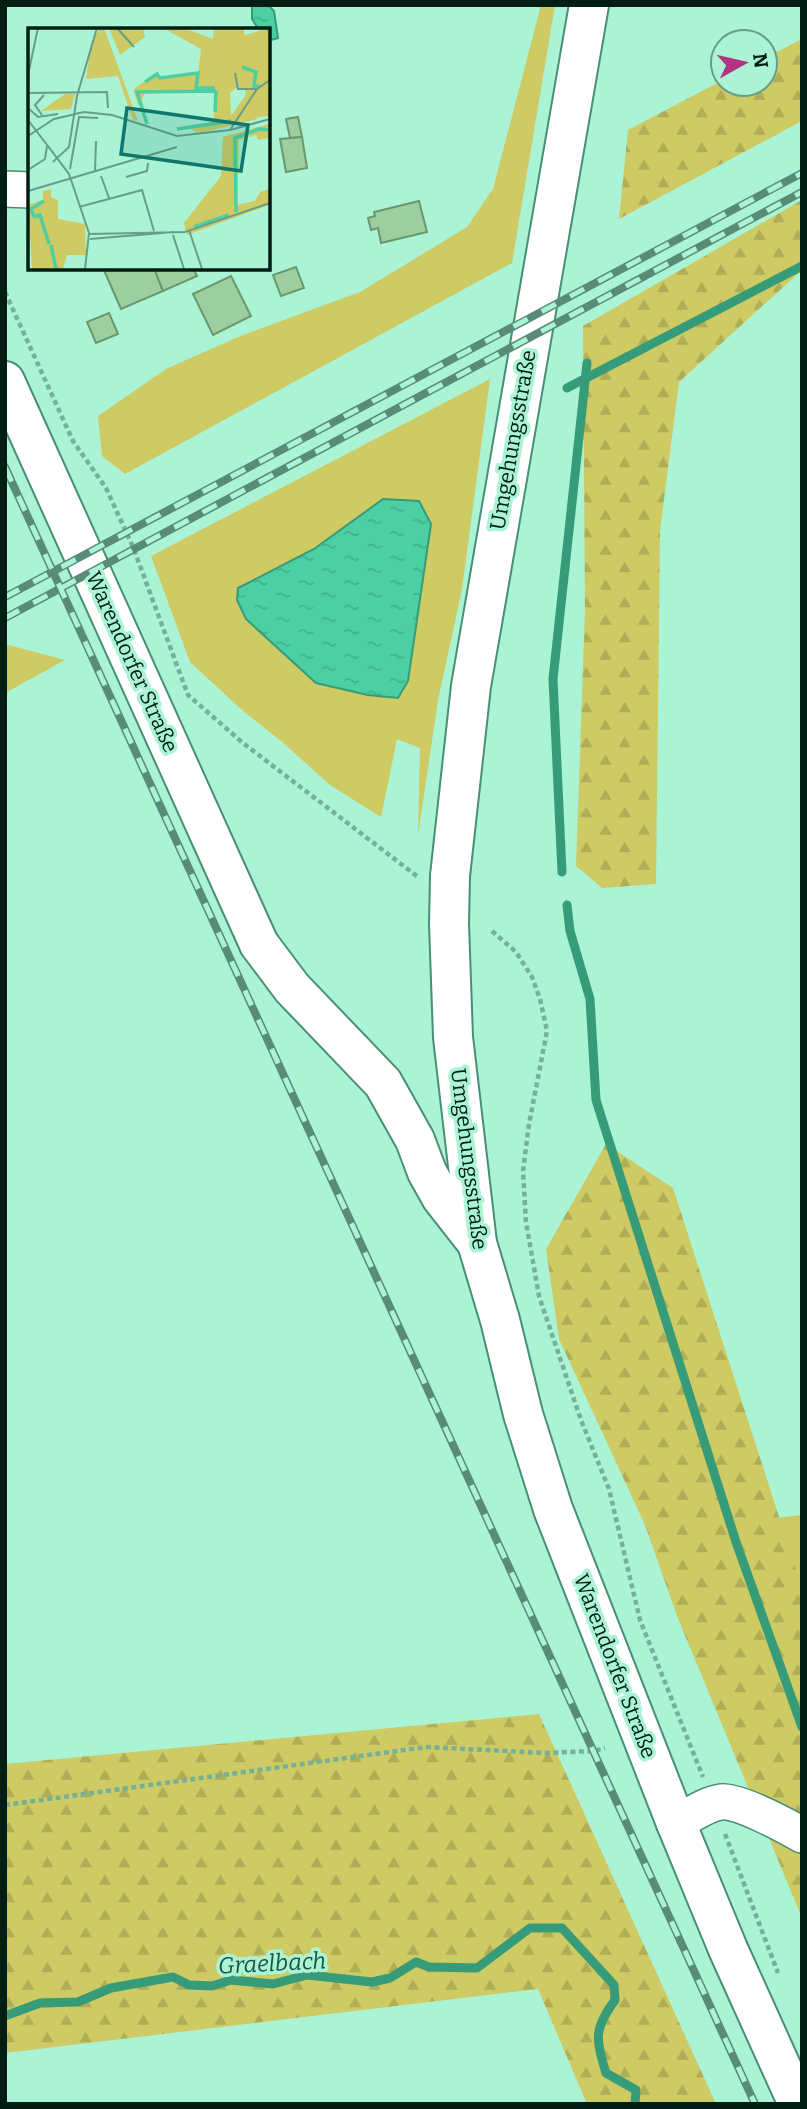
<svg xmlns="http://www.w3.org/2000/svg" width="807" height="2109" viewBox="0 0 807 2109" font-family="Bitter,serif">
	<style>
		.grass { fill: #ceca64 }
		.forest { fill: url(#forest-firs) }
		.water { fill: url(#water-ripples); stroke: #369b78; stroke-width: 2 }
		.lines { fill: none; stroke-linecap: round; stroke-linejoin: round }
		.stream { stroke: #369b78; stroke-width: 9 }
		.building { fill: #9ccea0; stroke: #68986c; stroke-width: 2 }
		.minor-casing { stroke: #488f74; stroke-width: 38 }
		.major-casing { stroke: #488f74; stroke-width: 42 }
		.highway-casing { stroke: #488f74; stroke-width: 42 }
		.path { stroke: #75b199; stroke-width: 4.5; stroke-dasharray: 5 3.5; stroke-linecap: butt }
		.minor { stroke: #fff; stroke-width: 35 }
		.major { stroke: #fff; stroke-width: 38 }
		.highway { stroke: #fff; stroke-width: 38 }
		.rail-casing { stroke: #588c78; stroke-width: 8 }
		.rail { stroke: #aaf3d5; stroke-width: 5; stroke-dasharray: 16; stroke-linecap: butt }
		.highway-bridge-casing { stroke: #488f74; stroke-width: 42; stroke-linecap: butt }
		.highway-bridge { stroke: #fff; stroke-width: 38 }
		.labels { text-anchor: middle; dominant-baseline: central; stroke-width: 7; stroke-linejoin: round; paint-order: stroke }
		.street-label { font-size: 21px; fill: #011e14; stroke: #aaf3d5 }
		.water-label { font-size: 23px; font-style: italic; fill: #1d5340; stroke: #aaf3d5 }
		.inset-river { fill: none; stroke: #4cd0a3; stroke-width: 3.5 }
		.inset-road { fill: none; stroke: #669e88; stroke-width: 2 }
		.view { fill: #0f766e; fill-opacity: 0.15; stroke: #0f766e; stroke-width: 3.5 }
		.inset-edge { fill: none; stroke: #011e14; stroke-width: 3.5 }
	</style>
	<defs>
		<pattern id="forest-firs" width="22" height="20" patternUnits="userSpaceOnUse" patternTransform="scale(1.75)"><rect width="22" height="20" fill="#ceca64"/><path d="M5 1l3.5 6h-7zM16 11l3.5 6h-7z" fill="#afad56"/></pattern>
		<pattern id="water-ripples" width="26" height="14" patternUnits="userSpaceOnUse" patternTransform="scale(1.75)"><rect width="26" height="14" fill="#4cd0a3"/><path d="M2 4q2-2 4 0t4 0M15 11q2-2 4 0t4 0" fill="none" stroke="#41b28b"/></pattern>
	</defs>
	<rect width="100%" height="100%" fill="#aaf3d5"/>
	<g class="grass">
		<polygon points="541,5 555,5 512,263 125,474 102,456 98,416 166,369 238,337 360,292 467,227 493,189"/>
		<polygon points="490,379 462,589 438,700 418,835 420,748 397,739 381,817 330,785 281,741 242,710 190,662 151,556"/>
		<polygon points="9,645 12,646 65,660 5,693 5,647"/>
		<polygon points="802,1515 802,1588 776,1518"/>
	</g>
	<g class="forest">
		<polygon points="802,39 802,121 619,219 628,130 723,80 723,84 765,84 765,58"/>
		<polygon points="802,200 802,270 679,382 660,531 656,884 602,888 576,866 585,611 583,326"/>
		<polygon points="606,1144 673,1188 802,1588 802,1918 677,1616 645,1525 559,1339 546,1249"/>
		<polygon points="539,1714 716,2104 587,2104 538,1989 5,2053 5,1764"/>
	</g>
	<g class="water">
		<polygon points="252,5 268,5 274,11 278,38 268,41 268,30 259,30 252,19"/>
		<polygon points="383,499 419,501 431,524 408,681 398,698 368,695 316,683 246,619 237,600 238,588 314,549"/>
	</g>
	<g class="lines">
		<g class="stream">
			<polyline points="567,388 802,266"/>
			<polyline points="562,872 553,679 587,363"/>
			<polyline points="567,905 570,931 590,999 596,1100 736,1542 802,1727"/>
			<path d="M5,2016L40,2003L78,2002L111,1988L173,1977L189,1985L212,1986L231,1980L273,1984L307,1975L372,1982L390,1978L416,1962L429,1967L477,1968L530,1928H562L614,1985L615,2000C593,2030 596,2039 606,2073L636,2090L635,2104"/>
		</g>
	</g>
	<g class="building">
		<polygon points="298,117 302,137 290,138 286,119"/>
		<polygon points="302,137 307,168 286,172 280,139"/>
		<polygon points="419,201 427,232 381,243 378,228 371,230 368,218 375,216 374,212"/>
		<polygon points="296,267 304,288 281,296 273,275"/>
		<polygon points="103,268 154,268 163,291 121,309"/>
		<polygon points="154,268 193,268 197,276 163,291"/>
		<polygon points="231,276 251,316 213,335 193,294"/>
		<polygon points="109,313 118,334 96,343 87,322"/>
	</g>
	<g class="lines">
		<defs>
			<g id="minor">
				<polyline points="5,189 30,190"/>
				<path d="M676,1823C690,1816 706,1804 721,1802C737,1799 786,1826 802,1835"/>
			</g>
			<g id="major">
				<polyline points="5,381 259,944"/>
				<polyline points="676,1823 728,1949 798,2104"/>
			</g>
			<g id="highway">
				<polyline points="450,876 471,686 589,5"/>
				<polyline points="449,924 453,1037 477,1243 500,1320 523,1414 553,1509 676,1823"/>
				<polyline points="259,944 292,988 383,1083 415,1140 427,1172 441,1197 477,1243"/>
			</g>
		</defs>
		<use href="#minor" class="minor-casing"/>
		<use href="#major" class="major-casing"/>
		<use href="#highway" class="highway-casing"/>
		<g class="path">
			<polyline points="5,292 73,441 106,488 133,547 188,695 243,743 418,877"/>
			<polyline points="492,931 516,952 532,977 540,999 547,1031 529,1124 523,1171 526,1222 539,1296 581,1420 609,1489 640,1620 703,1777"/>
			<polyline points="5,1805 426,1747 545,1753 593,1751 605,1748"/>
			<polyline points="725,1834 778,1973"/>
		</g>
		<use href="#minor" class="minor"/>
		<use href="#major" class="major"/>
		<use href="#highway" class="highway"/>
		<defs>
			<g id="rail">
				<polyline points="5,467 755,2104"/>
				<polyline points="5,597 802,173"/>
				<polyline points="5,618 802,192"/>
			</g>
		</defs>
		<use href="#rail" class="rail-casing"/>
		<use href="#rail" class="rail"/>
		<defs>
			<polyline id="highway-bridge" points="449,924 450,876"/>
		</defs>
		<use href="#highway-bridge" class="highway-bridge-casing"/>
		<use href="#highway-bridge" class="highway-bridge"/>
	</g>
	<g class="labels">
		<g class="street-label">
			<text transform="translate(513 440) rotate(-80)">Umgehungsstraße</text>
			<text transform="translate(132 662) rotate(66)">Warendorfer Straße</text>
			<text transform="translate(469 1159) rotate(83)">Umgehungsstraße</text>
			<text transform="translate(615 1666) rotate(69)">Warendorfer Straße</text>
		</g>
		<g class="water-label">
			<text transform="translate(272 1963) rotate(-3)">Graelbach</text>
		</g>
	</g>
	<g transform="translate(28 28)">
		<rect width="242" height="242" fill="#aaf3d5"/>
		<path d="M186,0H215L217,7L241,0V88L186,94V64L178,63L184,32L191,28ZM208,60H218L217,68L203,88L202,65Z" fill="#ceca64" fill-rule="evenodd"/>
		<path d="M72,0H76L110,93L105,92L90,48L58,51L63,15ZM81,0H115L117,9L92,27ZM135,0H156L185,11L186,0L191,28L184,32L178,63L117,65L111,78L105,62L130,43L132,49L170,45L173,21ZM37,66H47L43,81L13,83ZM227,86L229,91L185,102L169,105L163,101ZM241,96V110L230,112L228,107L211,112L209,177L227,173L232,164L241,161V177L159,207L156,195L193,148L195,109ZM23,161V169L30,172V191L57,196L58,227H39L35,241H4L0,177L15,172V163Z" fill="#ceca64"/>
		<path class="inset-river" d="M214,39L228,44L226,58H231M117,54L129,46L132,50L170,45L168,60H187M187,84L188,63M119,96L109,64L188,63M149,101L203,93M208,184L207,110L231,101L242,102M6,189L12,187L21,216M6,189L3,181L16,173M166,199L201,187M23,217L28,241"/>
		<path class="inset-road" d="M89,0L106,19M207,45L210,61H229M0,47L10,0M0,65L79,64L80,80M0,80L10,89L30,86M14,87L7,77L16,67M0,92L29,130L25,134M202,102L229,61L242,52M202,102L242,91M0,108L26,91L56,84L84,87L149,108L202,102M42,141L51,89L70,90M0,142L17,131L19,118M67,143L68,113M73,148L81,170M98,149L119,143L120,135M0,163L149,119M51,179L114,162L126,203M161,202L174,241M61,206L157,204L242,175M145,207L156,241M62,211L146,204M57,241L61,205L41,146L29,130L41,119L49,68L69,0"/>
		<path class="view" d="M99,80L220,97L213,143L93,126Z"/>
		<rect width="242" height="242" class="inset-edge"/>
	</g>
	<rect width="807" height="2109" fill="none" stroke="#011e14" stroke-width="14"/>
	<g transform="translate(744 63) rotate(82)"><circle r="33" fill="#aaf3d5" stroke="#669e88" stroke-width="2"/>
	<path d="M0-5L12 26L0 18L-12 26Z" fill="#b23482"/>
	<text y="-10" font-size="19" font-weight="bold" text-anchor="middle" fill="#011e14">N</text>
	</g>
</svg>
